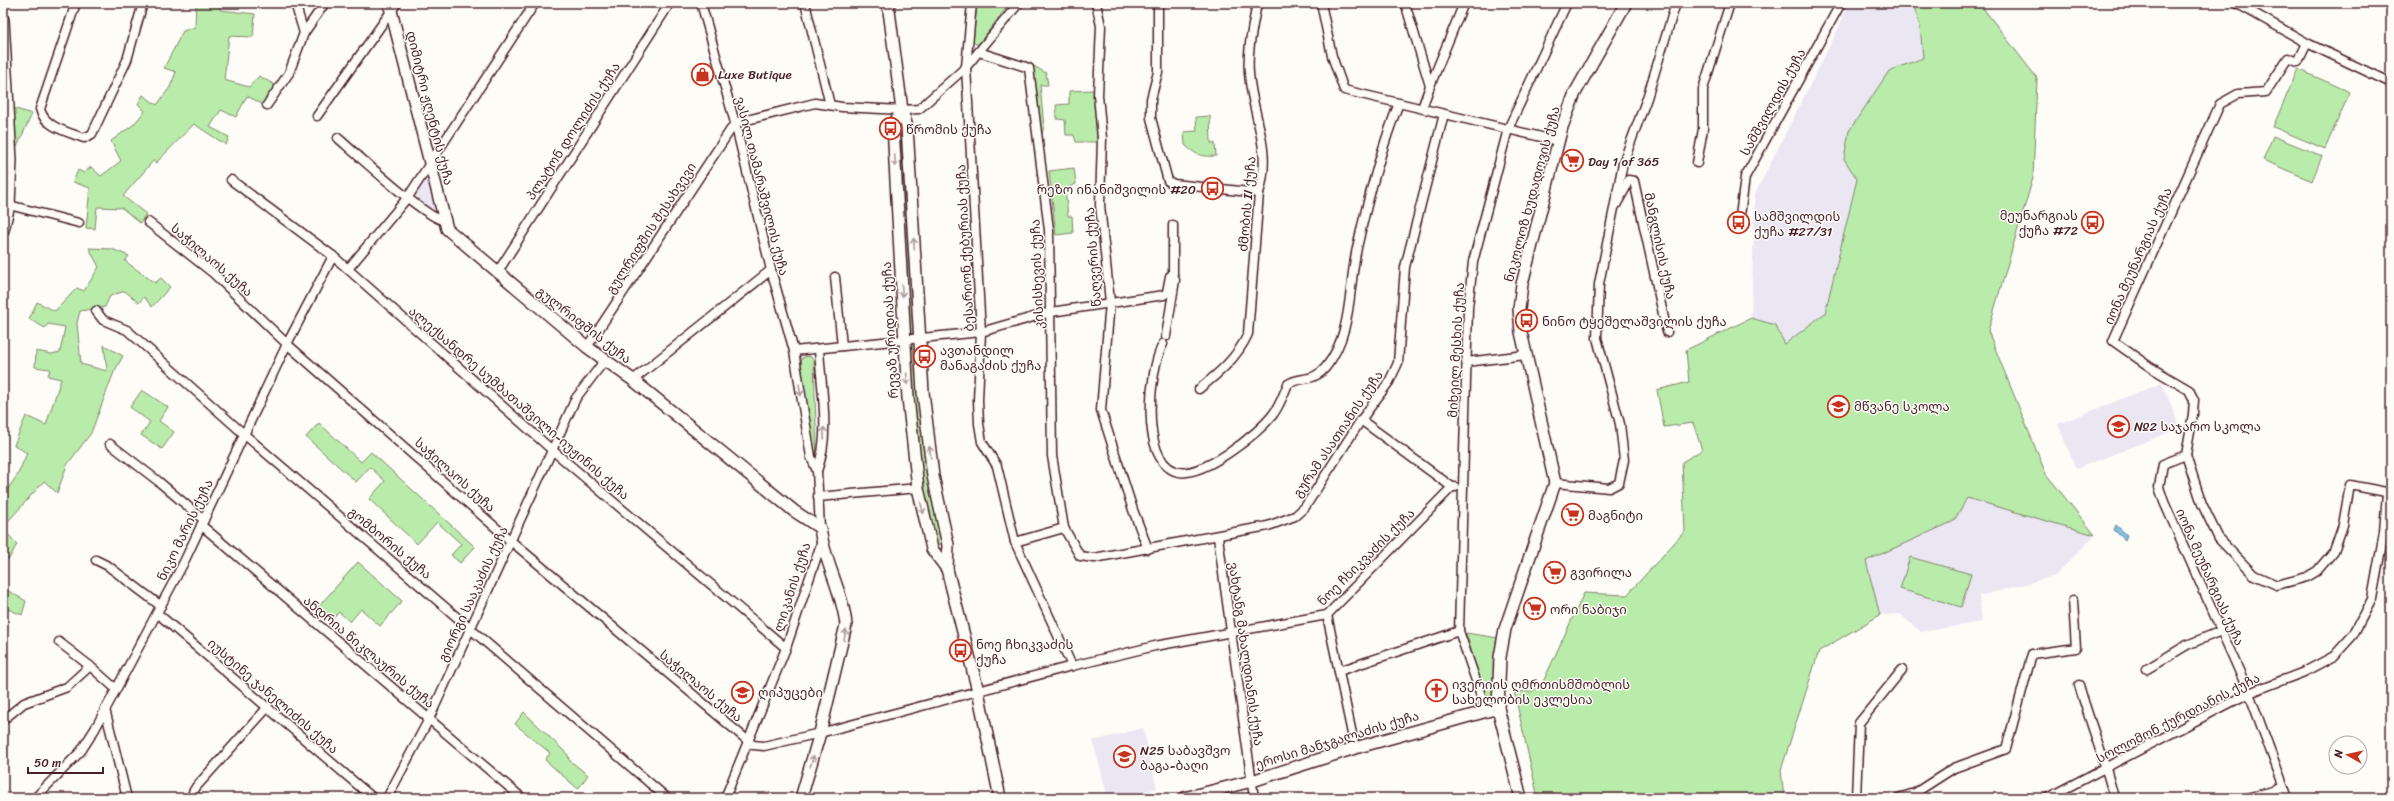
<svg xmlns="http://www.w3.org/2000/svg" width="2394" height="801" viewBox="0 0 2394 801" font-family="Sriracha,'Noto Sans Georgian',sans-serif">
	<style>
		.built { fill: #eae7f3 }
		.green { fill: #b9ebab; stroke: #82856b }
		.water { fill: #81c1e1; stroke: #6b8098 }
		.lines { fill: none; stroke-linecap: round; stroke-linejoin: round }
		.street-casing { stroke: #4a1f2b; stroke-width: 11 }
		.secondary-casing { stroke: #4a1f2b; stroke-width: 14 }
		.street { stroke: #fdfcf7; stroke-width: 8 }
		.secondary { stroke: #fdfcf7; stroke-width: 11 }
		.oneway { stroke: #ac999b }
		.labels { text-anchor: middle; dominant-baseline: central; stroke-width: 3; stroke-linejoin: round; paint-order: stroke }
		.poi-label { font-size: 13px; fill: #4a1f2b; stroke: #fdfcf7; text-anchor: start }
		.street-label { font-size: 13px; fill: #4a1f2b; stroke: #fdfcf7 }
	</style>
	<rect width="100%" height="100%" fill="#fdfcf7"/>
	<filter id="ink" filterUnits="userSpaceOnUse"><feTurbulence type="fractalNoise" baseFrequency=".025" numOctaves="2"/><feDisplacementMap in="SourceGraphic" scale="8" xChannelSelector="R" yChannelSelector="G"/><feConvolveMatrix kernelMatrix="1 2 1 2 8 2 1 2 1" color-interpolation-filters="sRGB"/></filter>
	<g filter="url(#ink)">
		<g class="built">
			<polygon points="1848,3 1981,3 2037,78 2033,178 1988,331 2046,474 2095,535 2055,576 1979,596 1982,622 1921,632 1900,614 1880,615 1819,651 1781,770 1784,798 1514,691 1531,692 1542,684 1584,593 1627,595 1685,531 1682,462 1703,450 1693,423 1664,427 1657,390 1689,382 1686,350 1751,318 1755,194 1840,25"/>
			<polygon points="428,177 430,178 436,207 434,209 428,208 413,194"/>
			<polygon points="2162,383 2180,428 2076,469 2058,424"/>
			<polygon points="1143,728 1157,788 1135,796 1108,798 1093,741"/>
		</g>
		<g class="green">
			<polygon points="196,3 220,3 220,10 255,14 253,37 229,36 224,80 249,87 259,76 277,86 262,104 247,96 236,117 221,110 210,127 229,137 226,145 194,124 156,163 154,160 123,196 146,214 140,223 122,208 97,207 95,229 86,228 90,188 73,182 78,170 84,173 91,167 101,176 121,161 111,141 133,125 145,111 138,104 143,95 157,105 170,87 176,72 164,68 183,31 195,27"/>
			<polygon points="977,3 1010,3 978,45 973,42"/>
			<polygon points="1913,3 1979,3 2037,78 2033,178 1988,331 2046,474 2095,535 1967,498 1954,521 1866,561 1880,615 1819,651 1781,770 1784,798 1538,798 1514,691 1531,692 1542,684 1584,593 1627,595 1685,531 1682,462 1702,450 1693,423 1664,427 1657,390 1689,382 1686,350 1751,318 1775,325 1785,344 1825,313 1857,179 1844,159 1849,131 1889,71 1923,58 1920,26"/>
			<polygon points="1025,61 1046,73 1048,85 1040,85 1044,127 1041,137 1032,71"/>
			<polygon points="2298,69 2350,92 2325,149 2273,127"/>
			<polygon points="1094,90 1097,142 1076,142 1074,135 1066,135 1065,120 1057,119 1056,105 1069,104 1069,91"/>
			<polygon points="13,108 32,114 14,153"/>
			<path d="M1210,116L1211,143H1215L1216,156C1201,157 1196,155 1185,145L1184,132L1197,131L1196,117Z"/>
			<polygon points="905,128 916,336 908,336 896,130"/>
			<polygon points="2273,136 2322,156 2312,181 2263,160"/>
			<polygon points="1074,168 1076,184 1065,189 1068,216 1072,216 1073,233 1056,235 1049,171"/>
			<polygon points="89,248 112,249 129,256 125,261 155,283 161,278 170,287 152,307 144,297 139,303 125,291 110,296 105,307 80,311 77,323 81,364 107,371 104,345 123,356 114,372 91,433 67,465 57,493 44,481 3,527 3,496 18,474 27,453 14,445 26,416 46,425 61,379 48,376 50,369 35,367 36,351 52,354 60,352 65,327 48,324 45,328 29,319 37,302 55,311 77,288 84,291 99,267"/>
			<polygon points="908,343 917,343 944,543 934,546 921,480"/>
			<polygon points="807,356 811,357 814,362 817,457 814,457 813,451 801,363 802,358"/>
			<polygon points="142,390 168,407 159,421 174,432 162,449 141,435 150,422 130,407"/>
			<polygon points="319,423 361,462 371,452 475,547 460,563 451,555 461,544 437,522 417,544 369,499 385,481 370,467 356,482 306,437"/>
			<polygon points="3,529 17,544 9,559 3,557"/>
			<polygon points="1910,557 1971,574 1961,607 1900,589"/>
			<polygon points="358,562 402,601 380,626 361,609 350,622 339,612 332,620 318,607"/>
			<polygon points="3,588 26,601 22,615 3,607"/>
			<polygon points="1466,633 1499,638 1496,696 1485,697"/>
			<polygon points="524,712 568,755 569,760 588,775 578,789 545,760 550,753 515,724"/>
		</g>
		<polygon class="water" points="2116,525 2127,535 2125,540 2114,530"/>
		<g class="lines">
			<defs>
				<g id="street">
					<path d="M76,3L40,109C44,127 68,132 84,138L92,134L127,60L143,3"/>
					<polyline points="295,3 304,33"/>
					<polyline points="701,3 735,123 771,270 794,351 811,457 817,471 820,528"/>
					<polyline points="805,3 830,105"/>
					<polyline points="972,3 966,67 981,332 978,400 979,424 982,442 997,466 1015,542 1072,666"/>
					<polyline points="1096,3 1101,26 1098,95 1102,138 1100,205 1110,302 1101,410 1133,510 1148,549"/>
					<polyline points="1158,3 1158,72 1151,99 1151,118 1168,181 1174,184 1259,193"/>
					<polyline points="1321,3 1332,56 1344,90 1558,141"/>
					<polyline points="1405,3 1430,86 1422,108"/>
					<polyline points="2236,3 2307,43 2391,83"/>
					<polyline points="979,52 1029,68 1049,230 1052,456 1064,528 1080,556 1094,558 1268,526 1295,516 1305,507 1361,420 1389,382 1398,363 1405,267 1444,114"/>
					<polyline points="1430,86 1464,3"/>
					<polyline points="267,105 289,73 304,33 325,3"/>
					<polyline points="317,116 397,3"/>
					<path d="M338,138C354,152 428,220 443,220"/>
					<polyline points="1697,163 1703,129 1703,89 1730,3"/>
					<polyline points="231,180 333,256 551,449 786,648"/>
					<polyline points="9,205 79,223"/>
					<polyline points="1616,205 1625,189 1628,180 1634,181 1667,332"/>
					<polyline points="1740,216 1745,177 1841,3"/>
					<polyline points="148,222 213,273 287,344 511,541 753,745 764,746 820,733 1072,666 1155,646 1327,615 1452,487"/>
					<polyline points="1173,225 1173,275"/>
					<polyline points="348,269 408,197 535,3"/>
					<polyline points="497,273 670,3"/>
					<polyline points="835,277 842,346"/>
					<polyline points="96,311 103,320 127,330 245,435 667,798"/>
					<path d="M1163,344C1149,370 1140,458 1175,471C1199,481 1260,433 1274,413C1280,405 1284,393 1288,384C1300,376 1313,383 1326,367C1353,333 1348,288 1357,248C1368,198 1380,151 1399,103"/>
					<polyline points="587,347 735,123 815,103 842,107 902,110 919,109 966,67 1019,3"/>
					<polyline points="794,351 981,332 1051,312 1164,295 1167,292 1170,276 1173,275 1175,280 1166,336"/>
					<polyline points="1466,362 1526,355"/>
					<polyline points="633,380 771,270"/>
					<path d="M1199,389C1219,373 1237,358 1248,334L1259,193C1273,149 1252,116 1249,73C1247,50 1253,26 1257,3"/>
					<polyline points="1361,420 1452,487 1455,487"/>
					<polyline points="110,444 158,481 204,520"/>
					<polyline points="2186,455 2193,414 2194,400 2189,390 2150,367 2113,341 2220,104 2238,94 2266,92 2288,58 2298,62 2307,43"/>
					<polyline points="2186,455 2163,464 2159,487 2164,502 2249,693 2288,798"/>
					<polyline points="2186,455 2202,504 2219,539 2254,575 2277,585 2307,577 2317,571 2334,551 2343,525 2350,485 2391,493"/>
					<path d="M817,471C831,434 821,388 819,349"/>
					<polyline points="1555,483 1609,488 1619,483 1624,460 1620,424 1597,338 1599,284 1623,163 1647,98 1676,3"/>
					<polyline points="818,497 918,488"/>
					<polyline points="201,525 522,798"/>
					<polyline points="1218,537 1254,798"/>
					<polyline points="1015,542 1064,528"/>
					<polyline points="96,560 108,566 161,606"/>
					<polyline points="157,613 373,798"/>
					<polyline points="1327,615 1355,748"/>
					<polyline points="59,642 90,666"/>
					<polyline points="2147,669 2187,645 2221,631"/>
					<polyline points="1339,671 1459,631"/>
					<path d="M2079,685C2090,723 2105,760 2114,798"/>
					<polyline points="105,709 127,798"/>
					<polyline points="1486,710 1459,631 1468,308 1473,262 1508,129 1567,3"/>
					<polyline points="3,720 24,703 67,687 90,666 116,689"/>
					<polyline points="35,798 81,751 95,729 183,564 287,344 333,256"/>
					<polyline points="196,798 193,792 196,787 268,707"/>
					<polyline points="387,798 429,719 576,398 605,360"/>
					<polyline points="725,798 786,648 822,541"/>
					<polyline points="1856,798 1859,723 1902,670"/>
					<polyline points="1898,798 1915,793 1954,768 2006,749 2032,654 2076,648 2073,601"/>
					<polyline points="2047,798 2249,693 2304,672 2334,656 2353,635 2372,599 2384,532 2387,493"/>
					<polyline points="2246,798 2274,791 2282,786"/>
				</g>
				<g id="secondary">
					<path d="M389,3L447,229L587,347L633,380L794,511L820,528C824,562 843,592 846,625L820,733L801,798"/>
					<polyline points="888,3 902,110 907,127 923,392 933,476 948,545 947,569 978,691 1000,798"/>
					<polyline points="3,20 11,160 9,205 3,230"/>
					<polyline points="902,110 893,126 908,398 918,488 932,549 947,569"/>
					<polyline points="1184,798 1252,781 1355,748 1498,708"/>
					<polyline points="1521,798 1498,708 1500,657 1505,629 1555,483 1521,332 1519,309 1522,284 1562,127 1575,93 1626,3"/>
				</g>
			</defs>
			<use href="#street" class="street-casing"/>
			<use href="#secondary" class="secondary-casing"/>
			<use href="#street" class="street"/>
			<use href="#secondary" class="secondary"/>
		</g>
		<defs><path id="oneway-shaft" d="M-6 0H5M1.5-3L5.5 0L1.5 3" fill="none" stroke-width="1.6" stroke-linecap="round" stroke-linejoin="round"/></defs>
		<g class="oneway">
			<use href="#oneway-shaft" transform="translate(895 161) rotate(87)"/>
			<use href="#oneway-shaft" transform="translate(914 244) rotate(-94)"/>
			<use href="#oneway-shaft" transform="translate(902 291) rotate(87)"/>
			<use href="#oneway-shaft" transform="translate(907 379) rotate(87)"/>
			<use href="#oneway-shaft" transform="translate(800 390) rotate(81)"/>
			<use href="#oneway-shaft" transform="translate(824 433) rotate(-91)"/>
			<use href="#oneway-shaft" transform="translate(930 452) rotate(-97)"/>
			<use href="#oneway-shaft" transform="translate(922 508) rotate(76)"/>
			<use href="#oneway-shaft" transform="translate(845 635) rotate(-80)"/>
			<use href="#oneway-shaft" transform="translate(812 761) rotate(-73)"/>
		</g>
	</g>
	<defs>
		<symbol id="shop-ring" viewBox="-11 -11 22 22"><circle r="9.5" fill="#fdfcf7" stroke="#c8321e" stroke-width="1.5"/><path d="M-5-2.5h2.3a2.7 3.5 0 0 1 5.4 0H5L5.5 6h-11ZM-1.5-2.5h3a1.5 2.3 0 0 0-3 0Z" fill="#c8321e"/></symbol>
		<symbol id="bus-ring" viewBox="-11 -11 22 22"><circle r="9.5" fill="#fdfcf7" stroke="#c8321e" stroke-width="1.5"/><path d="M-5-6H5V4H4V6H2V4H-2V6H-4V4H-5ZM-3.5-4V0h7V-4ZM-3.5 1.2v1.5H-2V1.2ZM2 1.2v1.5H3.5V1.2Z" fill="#c8321e"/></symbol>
		<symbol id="supermarket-ring" viewBox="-11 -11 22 22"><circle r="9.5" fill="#fdfcf7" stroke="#c8321e" stroke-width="1.5"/><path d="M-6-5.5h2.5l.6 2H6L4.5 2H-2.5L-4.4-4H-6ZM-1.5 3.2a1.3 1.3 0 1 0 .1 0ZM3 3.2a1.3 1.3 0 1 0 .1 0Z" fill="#c8321e"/></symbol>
		<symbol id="school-ring" viewBox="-11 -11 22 22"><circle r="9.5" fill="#fdfcf7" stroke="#c8321e" stroke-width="1.5"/><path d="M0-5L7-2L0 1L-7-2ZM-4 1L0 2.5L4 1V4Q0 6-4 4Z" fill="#c8321e"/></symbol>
		<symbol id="church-ring" viewBox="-11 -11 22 22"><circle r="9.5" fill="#fdfcf7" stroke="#c8321e" stroke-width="1.5"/><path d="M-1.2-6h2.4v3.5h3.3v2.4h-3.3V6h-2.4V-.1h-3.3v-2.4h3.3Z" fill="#c8321e"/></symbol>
	</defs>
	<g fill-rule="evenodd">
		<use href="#shop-ring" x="690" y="62" width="25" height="25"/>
		<use href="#bus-ring" x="878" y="116" width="25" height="25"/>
		<use href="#supermarket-ring" x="1560" y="148" width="25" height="25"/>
		<use href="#bus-ring" x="1200" y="176" width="25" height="25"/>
		<use href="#bus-ring" x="2080" y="210" width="25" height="25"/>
		<use href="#bus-ring" x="1726" y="210" width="25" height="25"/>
		<use href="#bus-ring" x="1514" y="308" width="25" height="25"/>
		<use href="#bus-ring" x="912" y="344" width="25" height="25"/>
		<use href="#school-ring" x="1826" y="394" width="25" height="25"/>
		<use href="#school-ring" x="2106" y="414" width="25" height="25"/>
		<use href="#supermarket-ring" x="1560" y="502" width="25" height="25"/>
		<use href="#supermarket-ring" x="1542" y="560" width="25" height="25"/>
		<use href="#supermarket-ring" x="1522" y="596" width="25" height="25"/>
		<use href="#bus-ring" x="948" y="638" width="25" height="25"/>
		<use href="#church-ring" x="1424" y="678" width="25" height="25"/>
		<use href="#school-ring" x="730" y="680" width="25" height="25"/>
		<use href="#school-ring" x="1112" y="744" width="25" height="25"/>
	</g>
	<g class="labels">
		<g class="poi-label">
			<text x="718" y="74">Luxe Butique</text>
			<text x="906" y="129">წრომის ქუჩა</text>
			<text x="1588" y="161">Day 1 of 365</text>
			<text x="1196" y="189" text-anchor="end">რეზო ინანიშვილის #20</text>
			<text x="2078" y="215" text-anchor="end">მეუნარგიას<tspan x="2078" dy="15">ქუჩა #72</tspan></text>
			<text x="1754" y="216">სამშვილდის<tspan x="1754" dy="15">ქუჩა #27/31</tspan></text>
			<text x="1542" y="321">ნინო ტყეშელაშვილის ქუჩა</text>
			<text x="940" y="350">ავთანდილ<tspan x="940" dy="15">მანაგაძის ქუჩა</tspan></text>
			<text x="1854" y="406">მწვანე სკოლა</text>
			<text x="2134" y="426">№2 საჯარო სკოლა</text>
			<text x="1588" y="515">მაგნიტი</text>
			<text x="1570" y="572">გვირილა</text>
			<text x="1550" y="609">ორი ნაბიჯი</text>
			<text x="976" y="644">ნოე ჩხიკვაძის<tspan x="976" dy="15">ქუჩა</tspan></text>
			<text x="1452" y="684">ივერიის ღმრთისმშობლის<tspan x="1452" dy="15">სახელობის ეკლესია</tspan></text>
			<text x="758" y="692">ღიპუცები</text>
			<text x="1140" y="750">N25 საბავშვო<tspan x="1140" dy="15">ბაგა-ბაღი</tspan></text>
		</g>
		<g class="street-label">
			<text transform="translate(1773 102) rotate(-61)">სამშვილდის ქუჩა</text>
			<text transform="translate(430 108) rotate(76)">დიმიტრი ჟღენტის ქუჩა</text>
			<text transform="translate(573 131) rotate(-57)">პლატონ დოლიძის ქუჩა</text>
			<text transform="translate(762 186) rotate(76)">ვასილ თამარაშვილის ქუჩა</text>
			<text transform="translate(1532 194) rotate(-75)">ნიკოლოზ ხუდადოვის ქუჩა</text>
			<text transform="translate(1247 204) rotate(-85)">ძმობის II ქუჩა</text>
			<text transform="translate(651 228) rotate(-57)">გულრიფშის შესახვევი</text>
			<text transform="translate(1660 246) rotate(78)">მანგლისის ქუჩა</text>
			<text transform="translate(965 248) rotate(-93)">ბესარიონ ქებურიას ქუჩა</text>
			<text transform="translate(2138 256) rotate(-66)">იონა მეუნარგიას ქუჩა</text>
			<text transform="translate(1093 257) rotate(-94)">წაღვერის ქუჩა</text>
			<text transform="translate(212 260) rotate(41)">საჭილაოს ქუჩა</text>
			<text transform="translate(1037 274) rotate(-92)">კისისხევის ქუჩა</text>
			<text transform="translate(584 325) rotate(38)">გულრიფშის ქუჩა</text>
			<text transform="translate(890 330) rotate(-93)">რევაზ ურიდიას ქუჩა</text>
			<text transform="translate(1456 350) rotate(-87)">მიხეილ მესხის ქუჩა</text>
			<text transform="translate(519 403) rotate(41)">ალექსანდრე სუმბათაშვილი-იუჟინის ქუჩა</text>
			<text transform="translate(1338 434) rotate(-56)">გურამ ასათიანის ქუჩა</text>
			<text transform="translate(455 475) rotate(42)">საჭილაოს ქუჩა</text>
			<text transform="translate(185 530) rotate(-64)">ნიკო მარის ქუჩა</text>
			<text transform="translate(390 543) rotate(40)">გომბორის ქუჩა</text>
			<text transform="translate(1366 557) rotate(-45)">ნოე ჩხიკვაძის ქუჩა</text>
			<text transform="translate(2210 577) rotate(66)">იონა მეუნარგიას ქუჩა</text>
			<text transform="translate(792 587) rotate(-72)">ლიკანის ქუჩა</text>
			<text transform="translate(473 594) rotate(-65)">გიორგი სააკაძის ქუჩა</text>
			<text transform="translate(369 652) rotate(40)">ანდრია წიკლაურის ქუჩა</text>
			<text transform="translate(1246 654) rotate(82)">ვახტანგ მახალდიანის ქუჩა</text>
			<text transform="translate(701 686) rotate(40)">საჭილაოს ქუჩა</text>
			<text transform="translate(273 696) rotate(41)">იუსტინე ჯანელიძის ქუჩა</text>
			<text transform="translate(2178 718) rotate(-27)">სოლომონ ქურდიანის ქუჩა</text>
			<text transform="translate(1337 740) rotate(-17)">ეროსი მანჯგალაძის ქუჩა</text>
		</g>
	</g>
	<rect width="2394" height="801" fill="none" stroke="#fdfcf7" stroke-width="16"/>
	<rect x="8" y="8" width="2378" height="785" fill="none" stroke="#4a1f2b" stroke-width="1.5" filter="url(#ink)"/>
	<g transform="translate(2348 755) rotate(278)"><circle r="19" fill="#fdfcf7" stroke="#b5a4a5"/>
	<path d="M0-3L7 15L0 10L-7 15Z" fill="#c8321e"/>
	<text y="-6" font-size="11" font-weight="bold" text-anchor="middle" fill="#4a1f2b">N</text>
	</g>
	<path d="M28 767v6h75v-6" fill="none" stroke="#4a1f2b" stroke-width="2"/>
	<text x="34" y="767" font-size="12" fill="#4a1f2b" stroke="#fdfcf7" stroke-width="3" paint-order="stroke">50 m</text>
</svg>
